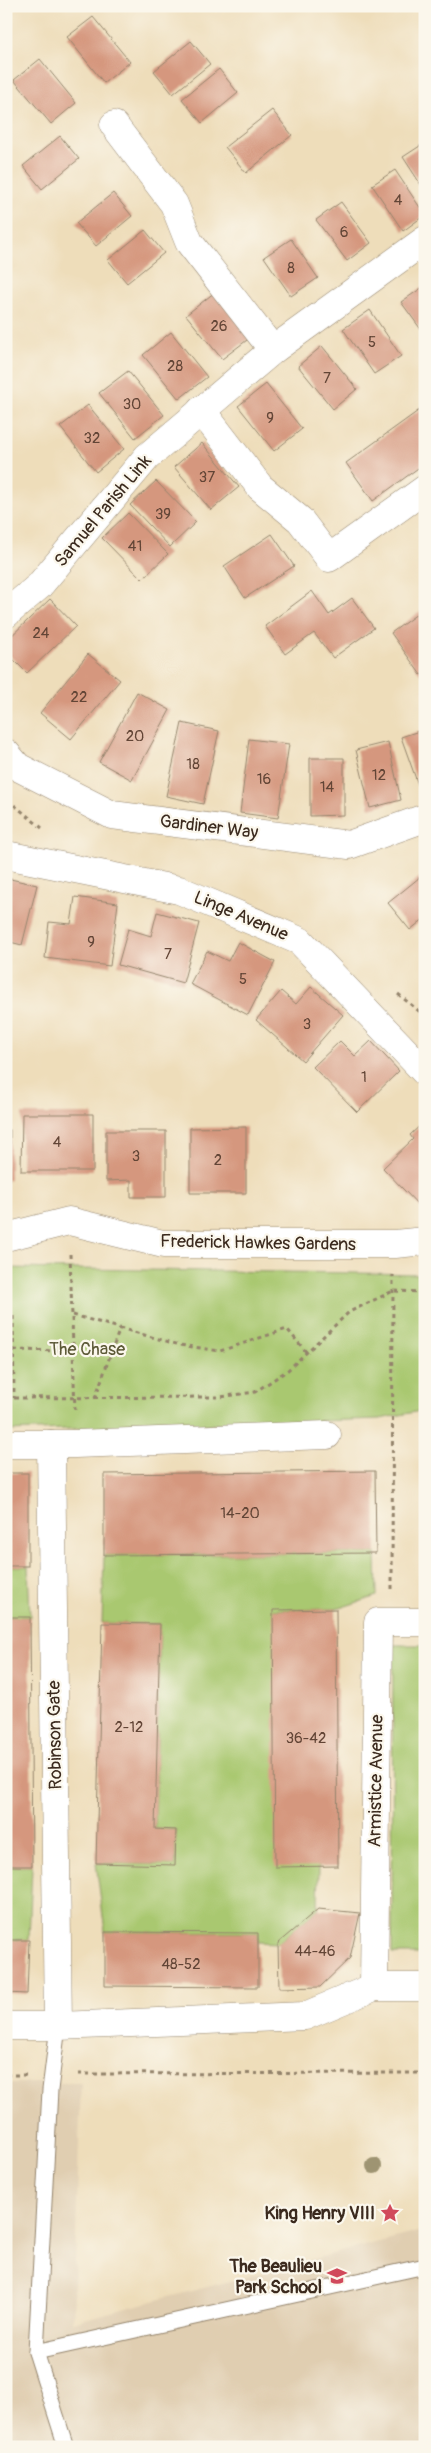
<svg xmlns="http://www.w3.org/2000/svg" width="431" height="2453" viewBox="0 0 431 2453" font-family="Pangolin,sans-serif">
	<style>
		.built { fill: #e0ceb1 }
		.green { fill: #a9c870; stroke: #727947 }
		.building { fill: #d5977e }
		.lines { fill: none; stroke-linecap: round; stroke-linejoin: round }
		.service-casing { stroke: #94846c; stroke-width: 17 }
		.minor-casing { stroke: #94846c; stroke-width: 29 }
		.path { stroke: #94846c; stroke-width: 3; stroke-dasharray: 4 4; stroke-linecap: butt }
		.service { stroke: #fff; stroke-width: 15 }
		.minor { stroke: #fff; stroke-width: 28 }
		.tree { fill: #9e9472 }
		.labels { text-anchor: middle; dominant-baseline: central; stroke-width: 4.5; stroke-linejoin: round; paint-order: stroke }
		.number-label { font-size: 15px; fill: #624536 }
		.street-label { font-size: 18px; fill: #3b2a1e; stroke: #fbf7ec }
		.park-label { font-size: 18px; fill: #5c5937; stroke: #fbf7ec }
		.poi-label { font-size: 18px; font-weight: bold; fill: #3b2a1e; stroke: #fbf7ec; text-anchor: end }
	</style>
	<rect width="100%" height="100%" fill="#fbf7ec"/>
	<filter id="ink" filterUnits="userSpaceOnUse"><feTurbulence type="fractalNoise" baseFrequency=".02" numOctaves="2"/><feDisplacementMap in="SourceGraphic" scale="10" xChannelSelector="R" yChannelSelector="G"/><feConvolveMatrix kernelMatrix="1 2 1 2 8 2 1 2 1" color-interpolation-filters="sRGB"/></filter>
	<filter id="wash" filterUnits="userSpaceOnUse"><feTurbulence type="fractalNoise" baseFrequency=".0096" numOctaves="4" result="noise"/><feDisplacementMap in="SourceGraphic" scale="20" xChannelSelector="R" yChannelSelector="G"/><feGaussianBlur stdDeviation="1.12" result="paint"/><feColorMatrix in="noise" values="0 0 0 0 0 0 0 0 0 0 0 0 0 0 0 0 0 1.4 0 .05"/><feComposite in="paint" operator="in"/></filter>
	<g filter="url(#wash)">
		<rect width="100%" height="100%" fill="#eeddba"/>
		<polygon class="built" points="6,2083 81,2083 73,2322 425,2230 425,2447 6,2447"/>
		<g class="green">
			<polygon points="6,1268 425,1274 425,1410 380,1419 6,1431"/>
			<polygon points="376,1553 377,1596 336,1609 273,1610 319,1866 318,1909 278,1943 258,1942 258,1933 105,1932 96,1863 175,1865 176,1830 155,1829 160,1624 102,1623 104,1555"/>
			<polygon points="6,1566 28,1566 30,1617 6,1617"/>
			<polygon points="393,1645 425,1645 425,1954 392,1954"/>
			<polygon points="6,1866 32,1866 29,1940 6,1940"/>
		</g>
		<g id="blocks">
			<g class="building">
				<polygon points="93,17 130,62 104,83 67,37"/>
				<polygon points="191,41 210,64 173,94 154,71"/>
				<polygon points="40,59 76,103 51,124 14,80"/>
				<polygon points="219,69 238,93 202,123 182,99"/>
				<polygon points="272,110 292,135 246,173 225,147"/>
				<polygon points="60,136 79,159 42,189 23,166"/>
				<polygon points="423,144 425,147 425,191 403,157"/>
				<polygon points="395,170 425,215 403,231 372,185"/>
				<polygon points="113,193 132,216 96,246 76,223"/>
				<polygon points="341,202 371,243 347,261 316,220"/>
				<polygon points="145,230 164,253 127,283 108,260"/>
				<polygon points="291,239 318,278 291,296 264,257"/>
				<polygon points="423,287 425,288 425,335 401,302"/>
				<polygon points="215,292 251,337 222,359 186,315"/>
				<polygon points="370,310 401,356 374,374 343,329"/>
				<polygon points="171,332 207,377 179,399 143,355"/>
				<polygon points="322,346 357,389 333,409 298,366"/>
				<polygon points="128,371 164,415 135,438 99,393"/>
				<polygon points="266,384 302,429 274,451 238,406"/>
				<polygon points="88,405 124,449 96,472 60,427"/>
				<polygon points="425,406 425,463 373,501 346,463"/>
				<polygon points="202,443 239,487 211,510 174,467"/>
				<polygon points="156,481 196,522 170,547 130,505"/>
				<polygon points="128,513 168,554 142,579 102,538"/>
				<polygon points="272,534 294,566 245,598 224,566"/>
				<polygon points="312,591 329,615 352,598 374,628 333,658 314,633 285,654 265,626"/>
				<polygon points="50,599 76,626 27,673 6,652 6,641"/>
				<polygon points="421,611 425,616 425,672 421,675 391,633"/>
				<polygon points="88,654 120,680 71,739 40,713"/>
				<polygon points="137,692 170,710 132,780 99,762"/>
				<polygon points="182,723 219,731 203,804 166,796"/>
				<polygon points="425,729 425,792 421,793 401,737"/>
				<polygon points="249,739 289,744 278,818 240,813"/>
				<polygon points="388,742 401,800 370,808 356,750"/>
				<polygon points="310,758 344,758 344,815 310,816"/>
				<polygon points="425,873 425,918 410,930 388,903"/>
				<polygon points="6,878 37,885 22,945 6,941"/>
				<polygon points="75,897 118,903 110,966 45,958 49,922 71,924"/>
				<polygon points="157,912 199,923 183,983 118,965 128,929 151,936"/>
				<polygon points="238,942 275,962 248,1015 190,984 207,951 228,961"/>
				<polygon points="311,987 343,1015 303,1061 256,1020 281,991 296,1004"/>
				<polygon points="340,1041 355,1056 371,1041 399,1071 357,1112 313,1067"/>
				<polygon points="22,1114 93,1114 93,1171 21,1171"/>
				<polygon points="425,1121 425,1208 423,1210 383,1168 413,1139 410,1135"/>
				<polygon points="246,1127 246,1193 190,1193 190,1128"/>
				<rect x="6" y="1130" width="4" height="50"/>
				<polygon points="106,1131 166,1131 166,1197 131,1197 131,1180 106,1181"/>
				<polygon points="375,1471 376,1553 104,1555 104,1474"/>
				<rect x="6" y="1473" width="22" height="93"/>
				<polygon points="336,1609 338,1866 275,1867 273,1610"/>
				<polygon points="6,1617 30,1617 32,1866 6,1866"/>
				<polygon points="102,1623 160,1624 155,1829 176,1830 175,1865 96,1863"/>
				<polygon points="318,1909 360,1913 350,1958 320,1987 279,1988 278,1943"/>
				<polygon points="105,1932 258,1933 258,1987 105,1986"/>
				<polygon points="6,1940 29,1940 27,1994 6,1993"/>
			</g>
		</g>
	</g>
	<g filter="url(#ink)">
		<use href="#blocks" fill-opacity="0" stroke="#94846c" stroke-width="1"/>
		<g class="lines">
			<defs>
				<g id="service">
					<polyline points="58,2026 50,2090 36,2352 66,2447"/>
					<polyline points="36,2352 425,2266"/>
				</g>
				<g id="minor">
					<polyline points="114,125 174,204 189,242 273,350"/>
					<polyline points="201,410 260,487 300,520 329,558 425,489"/>
					<polyline points="6,614 39,586 147,457 273,350 425,240"/>
					<polyline points="6,753 18,767 112,815 349,845 425,818"/>
					<polyline points="6,855 179,890 300,941 425,1072"/>
					<polyline points="6,1237 69,1221 163,1244 395,1244 425,1241"/>
					<polyline points="6,1444 75,1444 327,1435"/>
					<polyline points="51,1444 58,2026"/>
					<polyline points="374,1987 378,1622 425,1622"/>
					<polyline points="6,2026 58,2026 305,2016 374,1987 425,1987"/>
				</g>
			</defs>
			<use href="#service" class="service-casing"/>
			<use href="#minor" class="minor-casing"/>
			<g class="path">
				<polyline points="8,800 42,828"/>
				<polyline points="398,994 425,1016"/>
				<polyline points="70,1254 75,1412"/>
				<polyline points="6,1315 13,1315 14,1398"/>
				<polyline points="73,1315 180,1345 220,1351 287,1329 307,1353"/>
				<polyline points="6,1350 74,1351"/>
				<polyline points="6,1398 220,1397 255,1392 288,1370 349,1312 393,1291 425,1292"/>
				<polyline points="95,1398 120,1328"/>
				<polyline points="392,1589 393,1275"/>
				<polyline points="78,2074 425,2073"/>
				<polyline points="6,2075 27,2075"/>
			</g>
			<use href="#service" class="service"/>
			<use href="#minor" class="minor"/>
		</g>
		<circle class="tree" cx="374" cy="2166" r="8"/>
	</g>
	<defs>
		<symbol id="sight-bare" viewBox="-9 -9 18 18"><path d="M0-6L1.8-2.2L6-1.7L2.9 1.2L3.7 5.4L0 3.3L-3.7 5.4L-2.9 1.2L-6-1.7L-1.8-2.2Z" fill="#d1495b" stroke="#fbf7ec" stroke-width="2.5" paint-order="stroke"/></symbol>
		<symbol id="school-bare" viewBox="-9 -9 18 18"><path d="M0-5L7-2L0 1L-7-2ZM-4 1L0 2.5L4 1V4Q0 6-4 4Z" fill="#d1495b" stroke="#fbf7ec" stroke-width="2.5" paint-order="stroke"/></symbol>
	</defs>
	<g fill-rule="evenodd">
		<use href="#sight-bare" x="376" y="2199" width="28" height="28"/>
		<use href="#school-bare" x="323" y="2262" width="28" height="28"/>
	</g>
	<g class="labels">
		<g class="number-label">
			<text x="398" y="200">4</text>
			<text x="344" y="232">6</text>
			<text x="291" y="268">8</text>
			<text x="219" y="326">26</text>
			<text x="372" y="342">5</text>
			<text x="175" y="366">28</text>
			<text x="327" y="378">7</text>
			<text x="132" y="404">30</text>
			<text x="270" y="418">9</text>
			<text x="92" y="438">32</text>
			<text x="207" y="477">37</text>
			<text x="163" y="514">39</text>
			<text x="135" y="546">41</text>
			<text x="41" y="633">24</text>
			<text x="79" y="697">22</text>
			<text x="135" y="736">20</text>
			<text x="193" y="764">18</text>
			<text x="379" y="775">12</text>
			<text x="264" y="779">16</text>
			<text x="327" y="787">14</text>
			<text x="91" y="942">9</text>
			<text x="168" y="954">7</text>
			<text x="243" y="979">5</text>
			<text x="307" y="1024">3</text>
			<text x="364" y="1077">1</text>
			<text x="57" y="1142">4</text>
			<text x="136" y="1156">3</text>
			<text x="218" y="1160">2</text>
			<text x="240" y="1513">14-20</text>
			<text x="129" y="1727">2-12</text>
			<text x="306" y="1738">36-42</text>
			<text x="315" y="1951">44-46</text>
			<text x="181" y="1964">48-52</text>
		</g>
		<g class="street-label">
			<text transform="translate(103 511) rotate(-50)">Samuel Parish Link</text>
			<text transform="translate(209 827) rotate(7)">Gardiner Way</text>
			<text transform="translate(241 916) rotate(23)">Linge Avenue</text>
			<text transform="translate(258 1243) rotate(1)">Frederick Hawkes Gardens</text>
			<text transform="translate(55 1735) rotate(-91)">Robinson Gate</text>
			<text transform="translate(376 1781) rotate(-89)">Armistice Avenue</text>
		</g>
		<g class="park-label">
			<text x="87" y="1349">The Chase</text>
		</g>
		<g class="poi-label">
			<text x="375" y="2213">King Henry VIII</text>
			<text x="322" y="2266">The Beaulieu<tspan x="322" dy="21">Park School</tspan></text>
		</g>
	</g>
	<rect width="431" height="2453" fill="none" stroke="#fbf7ec" stroke-width="25"/>
</svg>
